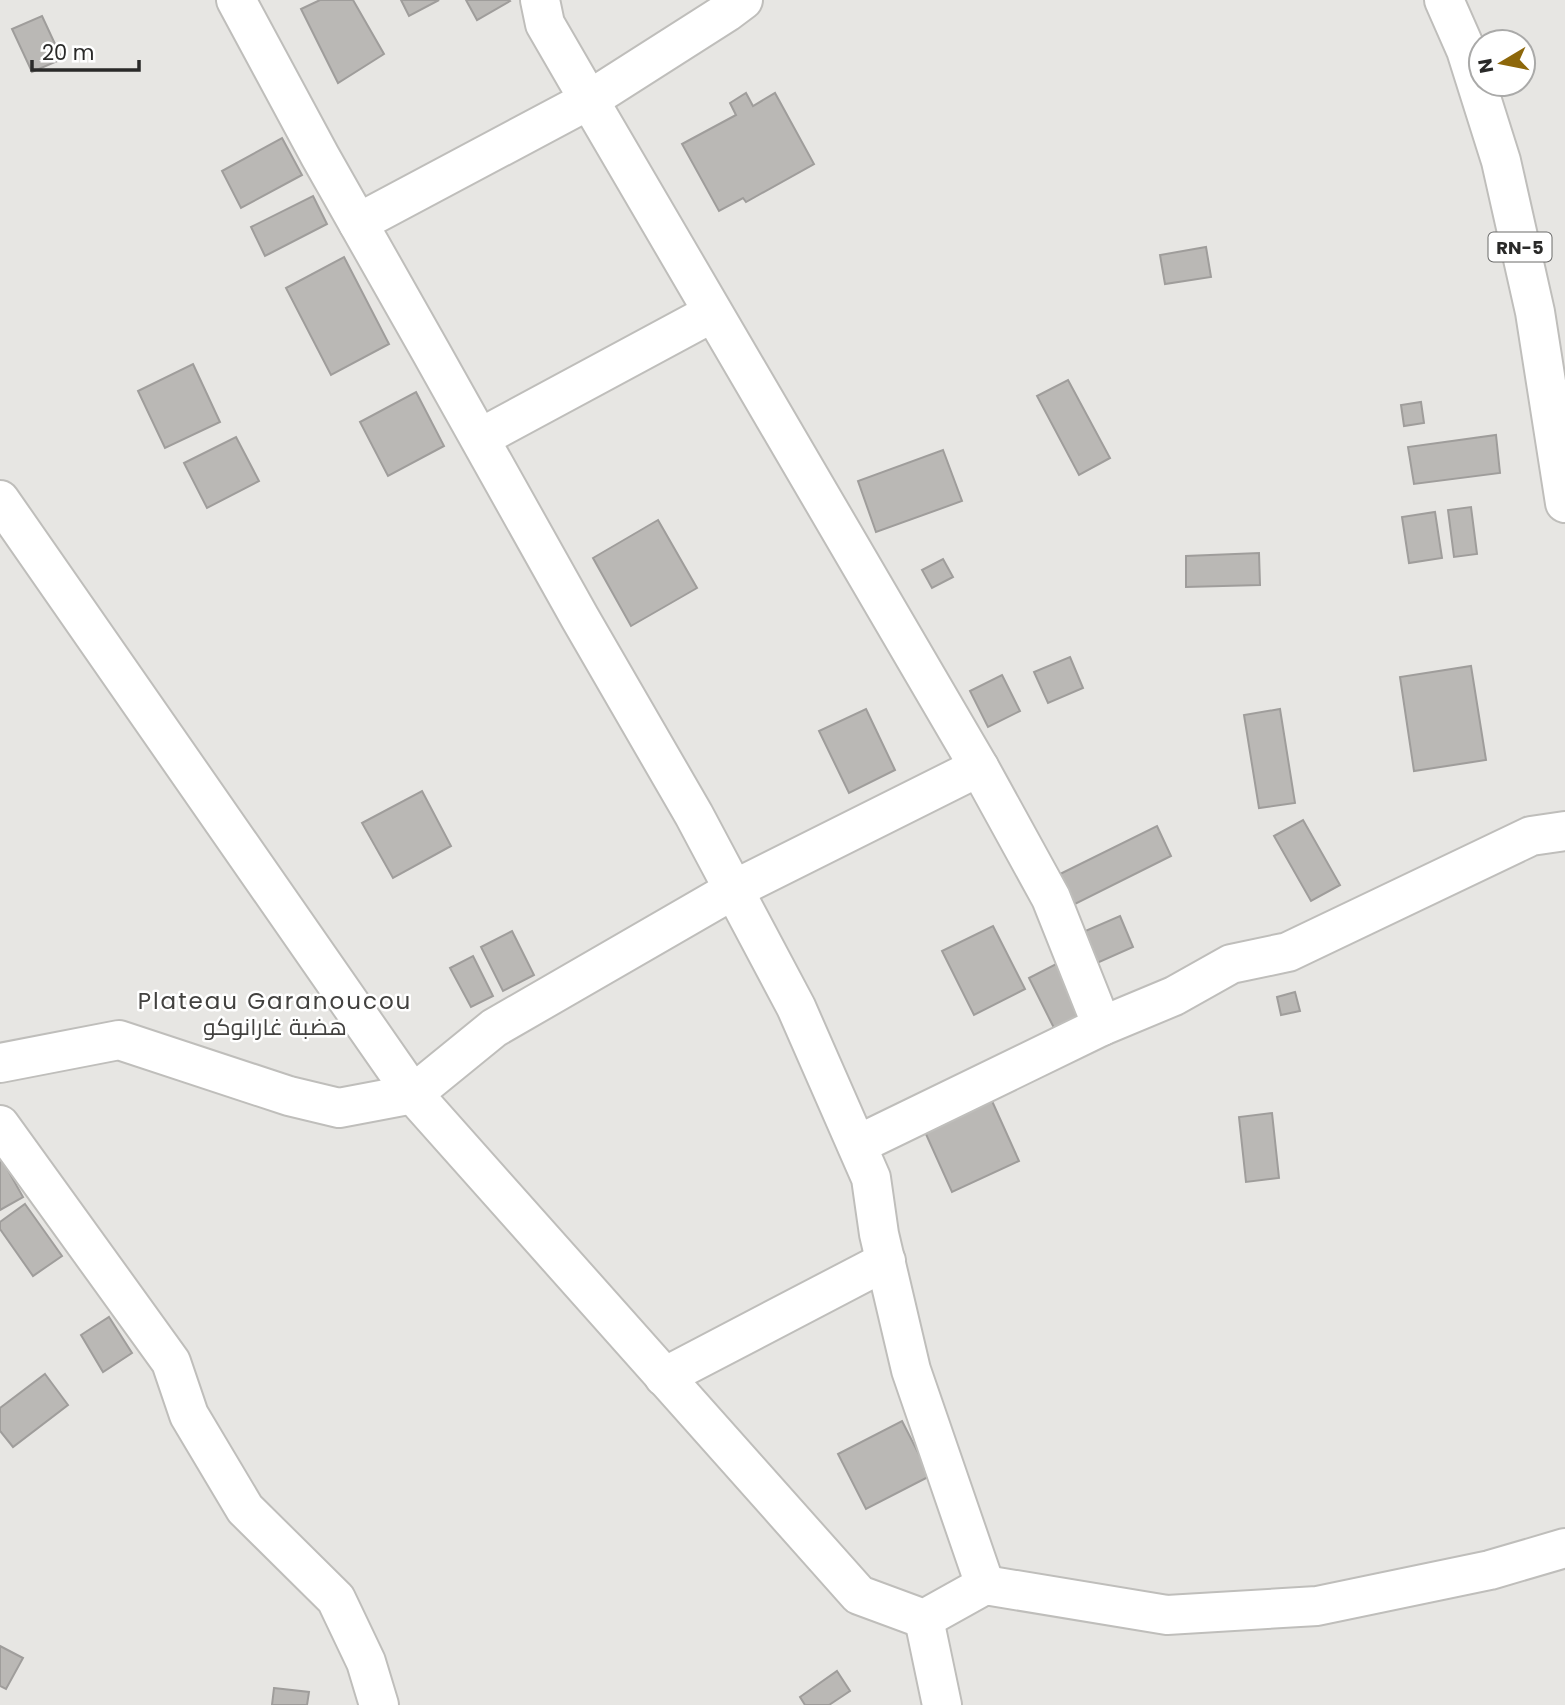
<svg xmlns="http://www.w3.org/2000/svg" width="1565" height="1705" viewBox="0 0 1565 1705" font-family="Poppins,Cairo,sans-serif">
	<style>
		.building { fill: #bab8b5; stroke: #9f9d9b; stroke-width: 2 }
		.lines { fill: none; stroke-linecap: round; stroke-linejoin: round }
		.minor-casing { stroke: #bfbebb; stroke-width: 42 }
		.major-casing { stroke: #bfbebb; stroke-width: 42 }
		.minor { stroke: #fff; stroke-width: 38 }
		.major { stroke: #fff; stroke-width: 38 }
		.labels { text-anchor: middle; dominant-baseline: central; stroke-width: 5; stroke-linejoin: round; paint-order: stroke }
		.shield { fill: #fff; stroke: #6a6a69; stroke-width: 2 }
		.shield-label { font-size: 18px; font-weight: bold; fill: #2a2a29 }
		.quarter-label { font-size: 23px; letter-spacing: 2px; fill: #42413f; stroke: #fff }
	</style>
	<rect width="100%" height="100%" fill="#e7e6e3"/>
	<g class="building">
		<polygon points="320,0 353,0 384,54 338,83 301,9"/>
		<polygon points="401,0 439,0 409,16"/>
		<polygon points="466,0 509,0 510,1 477,20"/>
		<polygon points="42,16 62,59 32,72 12,29"/>
		<polygon points="746,93 753,106 775,93 814,164 746,202 743,198 719,211 682,144 736,115 730,103"/>
		<polygon points="282,138 302,175 241,208 222,171"/>
		<polygon points="313,196 327,224 265,256 251,227"/>
		<polygon points="1206,247 1211,277 1165,284 1160,255"/>
		<polygon points="344,257 389,344 331,375 286,288"/>
		<polygon points="193,364 220,422 165,448 138,391"/>
		<polygon points="1068,380 1110,458 1079,475 1037,396"/>
		<polygon points="416,392 444,446 388,476 360,422"/>
		<polygon points="1421,402 1424,423 1404,426 1401,405"/>
		<polygon points="1496,435 1500,473 1414,484 1408,447"/>
		<polygon points="236,437 259,481 207,508 184,463"/>
		<polygon points="943,450 962,501 876,532 858,481"/>
		<polygon points="1471,507 1477,554 1454,557 1448,510"/>
		<polygon points="1435,512 1442,558 1409,563 1402,517"/>
		<polygon points="658,520 697,588 631,626 593,558"/>
		<polygon points="1259,553 1260,585 1186,587 1186,556"/>
		<polygon points="943,559 953,577 932,588 922,570"/>
		<polygon points="1070,657 1083,688 1048,703 1034,672"/>
		<polygon points="1471,666 1486,760 1414,771 1400,677"/>
		<polygon points="1002,675 1020,711 988,727 970,691"/>
		<polygon points="866,709 895,770 849,793 819,731"/>
		<polygon points="1280,709 1295,803 1259,808 1244,715"/>
		<polygon points="422,791 451,846 393,878 362,823"/>
		<polygon points="1303,820 1340,885 1311,901 1274,836"/>
		<polygon points="1157,826 1171,856 1073,905 1058,875"/>
		<polygon points="1120,916 1133,947 1097,963 1083,932"/>
		<polygon points="993,926 1025,989 974,1015 942,951"/>
		<polygon points="512,931 534,975 503,991 481,947"/>
		<polygon points="473,956 493,996 471,1007 450,968"/>
		<polygon points="1062,961 1090,1016 1057,1034 1029,978"/>
		<polygon points="1295,992 1300,1011 1281,1015 1277,997"/>
		<polygon points="992,1101 1019,1161 952,1192 925,1132"/>
		<polygon points="1272,1113 1279,1178 1246,1182 1239,1117"/>
		<polygon points="0,1156 23,1197 0,1210"/>
		<polygon points="25,1204 62,1256 33,1276 0,1229 0,1222"/>
		<polygon points="109,1317 132,1353 103,1372 81,1335"/>
		<polygon points="45,1374 68,1405 13,1447 0,1431 0,1408"/>
		<polygon points="902,1421 930,1476 866,1509 838,1454"/>
		<polygon points="0,1646 23,1658 6,1689 0,1686"/>
		<polygon points="837,1671 850,1691 829,1705 805,1705 800,1697"/>
		<polygon points="274,1688 309,1692 307,1705 272,1705"/>
	</g>
	<g class="lines">
		<defs>
			<g id="minor">
				<polyline points="236,0 320,156 431,352 580,618 694,815 796,1007 871,1178 879,1234 911,1370 985,1585"/>
				<polyline points="540,0 545,24 589,100 979,767 1051,898 1102,1026"/>
				<polyline points="358,223 589,100 727,12 743,0"/>
				<polyline points="480,438 712,313"/>
				<polyline points="0,500 413,1094 859,1595 924,1619 985,1585 1167,1615 1317,1606 1490,1570 1565,1548"/>
				<polyline points="0,1063 119,1040 289,1096 339,1108 413,1094 494,1028 733,890 979,767"/>
				<polyline points="0,1125 171,1362 189,1415 245,1509 336,1599 366,1662 379,1705"/>
				<polyline points="857,1145 1102,1026 1174,996 1231,964 1288,952 1531,836 1565,831"/>
				<polyline points="664,1377 886,1261"/>
				<polyline points="924,1619 942,1705"/>
			</g>
			<polyline id="major" points="1444,0 1466,50 1501,161 1535,312 1565,503"/>
		</defs>
		<use href="#minor" class="minor-casing"/>
		<use href="#major" class="major-casing"/>
		<use href="#minor" class="minor"/>
		<use href="#major" class="major"/>
	</g>
	<g class="labels">
		<rect class="shield" x="1488.5" y="232.5" width="63" height="29" rx="5"/>
		<g class="shield-label">
			<text x="1520" y="247">RN-5</text>
		</g>
		<g class="quarter-label">
			<text x="275" y="1001">Plateau Garanoucou<tspan x="275" dy="26">هضبة غارانوكو</tspan></text>
		</g>
	</g>
	<g transform="translate(1502 63) rotate(260)"><circle r="33" fill="#ffffff" stroke="#aaaaa9" stroke-width="2"/>
	<path d="M0-5L12 26L0 18L-12 26Z" fill="#8d670a"/>
	<text y="-10" font-size="19" font-weight="bold" text-anchor="middle" fill="#2a2a29">N</text>
	</g>
	<path d="M32 60v10h107v-10" fill="none" stroke="#2a2a29" stroke-width="3.5"/>
	<text x="42" y="60" font-size="21" fill="#2a2a29" stroke="#ffffff" stroke-width="5" paint-order="stroke">20 m</text>
</svg>
